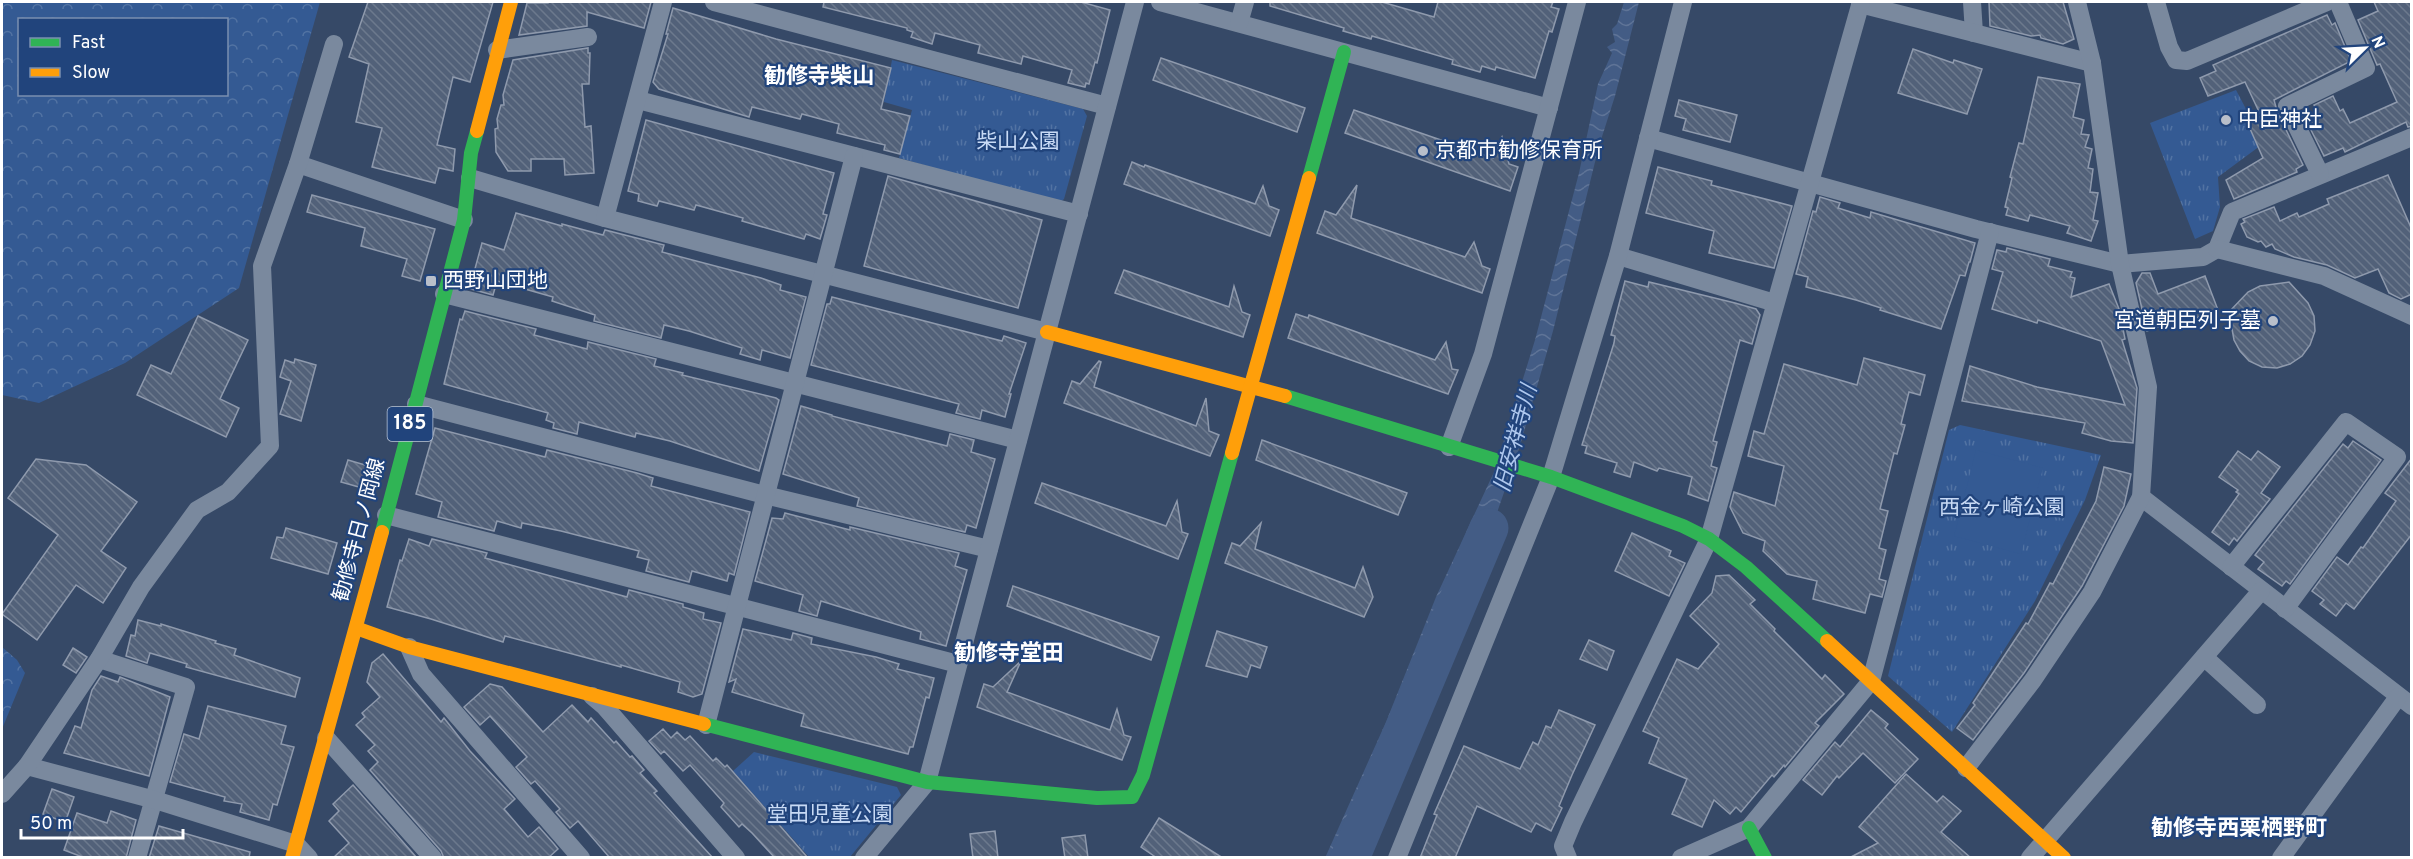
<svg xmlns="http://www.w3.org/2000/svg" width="2413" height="859" viewBox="0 0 2413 859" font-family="Overpass,'Noto Sans JP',sans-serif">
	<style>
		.forest { fill: url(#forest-crowns); fill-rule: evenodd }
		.park { fill: url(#park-tufts) }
		.pitch { fill: #345a93 }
		.water { fill: url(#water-waves) }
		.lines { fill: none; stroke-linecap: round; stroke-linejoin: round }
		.river { stroke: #435c85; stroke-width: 39 }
		.building { fill: url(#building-back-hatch); stroke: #8f9aad; stroke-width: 1.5 }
		.street { stroke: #7a899e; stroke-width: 18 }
		.fast { stroke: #30b455; stroke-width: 14 }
		.slow { stroke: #ff9f0a; stroke-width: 14 }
		.poi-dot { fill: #b9bfca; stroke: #21447c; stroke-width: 2 }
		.labels { text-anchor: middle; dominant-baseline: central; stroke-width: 4.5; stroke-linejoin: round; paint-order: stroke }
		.shield { fill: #21447c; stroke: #bcc7d8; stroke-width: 1.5 }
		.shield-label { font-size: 20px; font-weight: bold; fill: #fff }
		.poi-label { font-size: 21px; fill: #fff; stroke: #21447c; text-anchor: start }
		.park-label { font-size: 21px; fill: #c8daf5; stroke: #21447c }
		.street-label { font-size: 21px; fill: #fff; stroke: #21447c }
		.neighbourhood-label { font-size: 22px; font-weight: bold; fill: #fff; stroke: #21447c }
		.water-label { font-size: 22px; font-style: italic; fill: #afc8ee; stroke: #21447c }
	</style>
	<defs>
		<pattern id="forest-crowns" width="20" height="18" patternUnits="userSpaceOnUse" patternTransform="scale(1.5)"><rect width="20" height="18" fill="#345a93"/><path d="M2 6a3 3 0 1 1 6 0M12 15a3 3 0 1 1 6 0" fill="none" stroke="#5273a3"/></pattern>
		<pattern id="park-tufts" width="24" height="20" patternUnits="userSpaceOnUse" patternTransform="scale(1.5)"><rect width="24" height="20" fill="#345a93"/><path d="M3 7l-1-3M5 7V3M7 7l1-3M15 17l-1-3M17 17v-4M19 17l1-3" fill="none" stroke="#5273a3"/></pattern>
		<pattern id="water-waves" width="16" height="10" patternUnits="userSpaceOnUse" patternTransform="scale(1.5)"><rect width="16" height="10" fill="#435c85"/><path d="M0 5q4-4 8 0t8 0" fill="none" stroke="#5f7497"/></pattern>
		<pattern id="building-back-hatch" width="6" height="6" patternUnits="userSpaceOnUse" patternTransform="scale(1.5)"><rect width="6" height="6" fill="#526179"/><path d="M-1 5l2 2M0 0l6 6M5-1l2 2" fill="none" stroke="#6c798d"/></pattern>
	</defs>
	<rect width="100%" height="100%" fill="#364967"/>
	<g class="forest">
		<path d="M2,2H320L239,288L125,363L39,403L2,395ZM20,20H226V94H20Z"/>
		<polygon points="2,647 17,660 25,673 2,729"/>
	</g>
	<g class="park">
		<polygon points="892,60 1083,109 1087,116 1064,199 1059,203 899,158 912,110 884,102"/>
		<polygon points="2236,90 2264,143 2218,177 2220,207 2213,231 2195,239 2150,123"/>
		<polygon points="1960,425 2101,455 2085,500 2035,601 1952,732 1888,676 1949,430"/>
		<polygon points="754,752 897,787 901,795 850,857 809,857 733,771"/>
	</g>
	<polygon class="pitch" points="1976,450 2043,468 2021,554 1954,536"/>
	<polygon class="water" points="1624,2 1639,2 1615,96 1599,146 1553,331 1519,449 1481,559 1448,605 1424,682 1403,713 1342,857 1325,858 1386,722 1436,597 1494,472 1535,340 1579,173 1598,84 1612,53 1607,47 1615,42 1612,29 1617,24"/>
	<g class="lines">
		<polyline class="river" points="1350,858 1489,528"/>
	</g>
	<g class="building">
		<polygon points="368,2 493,2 470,82 453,77 437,145 455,149 453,171 439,168 435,183 372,167 382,128 356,122 369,64 349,57"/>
		<polygon points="548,2 651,2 644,28 587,12 587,26 519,35 527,3 548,3"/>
		<polygon points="824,2 1081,2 1110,10 1097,63 1095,62 1089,84 1086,83 1085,87 1068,83 1072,70 1023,56 1021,64 978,53 980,45 935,33 932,44 911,37 913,32 907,30 907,28 823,7"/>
		<polygon points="1270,2 1382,2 1434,17 1438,2 1553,2 1551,7 1559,9 1552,32 1549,31 1535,78 1496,67 1495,70 1482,66 1480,72 1452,64 1453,60 1372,36 1371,39 1343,31 1344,28 1270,6"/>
		<polygon points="1989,2 2063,2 2074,39 2063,44 2041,38 2040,35 2031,36 1990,26"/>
		<polygon points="2374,2 2412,2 2412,126 2408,127 2406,122 2345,152 2343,148 2324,156 2307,122 2320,117 2314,105 2333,96 2340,111 2343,109 2350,123 2397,102 2380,64 2377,65 2358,20 2378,11"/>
		<polygon points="673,8 776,39 891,68 881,109 910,116 900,154 884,150 885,145 837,133 839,124 802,114 800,119 752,107 749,117 659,89 653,82 668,34 666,34"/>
		<polygon points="2327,15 2332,25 2335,23 2351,61 2274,100 2277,111 2303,165 2296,169 2297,172 2234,199 2226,180 2263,158 2247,122 2261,116 2245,82 2208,96 2200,78 2216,71 2213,65"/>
		<polygon points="588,48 588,53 590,53 589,84 582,84 585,127 591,126 594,173 565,175 564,159 531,159 531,171 508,171 496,152 495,129 498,128 497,119 501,105 504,105 503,95 513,60"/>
		<polygon points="1913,49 1953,63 1954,60 1982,69 1967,114 1898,93"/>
		<polygon points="1161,58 1305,108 1297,132 1153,80"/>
		<polygon points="2038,77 2080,84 2073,117 2084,120 2081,134 2089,135 2085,147 2092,149 2088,168 2093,169 2090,192 2098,193 2093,220 2098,221 2091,241 2067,233 2070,226 2030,215 2028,221 2006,215 2008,208 2005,207 2012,178 2010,177 2019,143 2023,144"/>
		<polygon points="1679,100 1737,115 1730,142 1683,130 1686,119 1675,116"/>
		<polygon points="1354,110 1493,158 1502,137 1509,164 1518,167 1510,191 1345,133"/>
		<polygon points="646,120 834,173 823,214 827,215 820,239 806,234 804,239 742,221 743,218 696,205 694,210 659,201 657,206 638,201 639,194 628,191"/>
		<polygon points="1132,162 1144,167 1145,165 1255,204 1263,186 1269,206 1279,210 1270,236 1124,184"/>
		<polygon points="1658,167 1712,181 1711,185 1792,206 1774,268 1709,253 1714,231 1646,213"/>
		<polygon points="2388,175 2412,230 2412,294 2401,299 2389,293 2378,269 2355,278 2327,265 2294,257 2275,249 2272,244 2266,247 2261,241 2258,242 2247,237 2241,224 2245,222 2243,219 2274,207 2280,221 2297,213 2299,217 2329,204 2327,199"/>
		<polygon points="888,176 1042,220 1018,308 864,266"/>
		<polygon points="1357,185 1351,218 1465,257 1474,242 1482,266 1490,269 1482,293 1317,233 1325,211 1336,215"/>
		<polygon points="312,195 435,229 420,281 402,276 407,259 361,246 365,228 307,212"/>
		<polygon points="1820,197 1840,203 1838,208 1870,218 1871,212 1975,243 1970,262 1969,262 1965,276 1960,275 1941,329 1880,310 1881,308 1856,300 1806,287 1808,277 1796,274 1813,211 1816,212"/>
		<polygon points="516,213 562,226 562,224 603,235 605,230 664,245 662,252 761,278 781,285 780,290 806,297 790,358 762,350 760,360 740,354 742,348 689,331 664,325 661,338 594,321 595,315 552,301 553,297 497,281 493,295 471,289 475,277 473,276 482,243 504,250"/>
		<polygon points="2007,248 2050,259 2048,266 2072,272 2070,277 2075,278 2071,297 2109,284 2119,309 2125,339 2122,340 2137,388 2133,443 2111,441 2082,433 2085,423 1962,401 1970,366 2037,387 2125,405 2101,341 2038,320 2037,323 1992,309 2003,272 1992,269 1997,250 2006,252"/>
		<polygon points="1124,270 1229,307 1234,286 1242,312 1250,315 1243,337 1115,293"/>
		<polygon points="2142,273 2150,273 2158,294 2205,276 2218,310 2183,323 2181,318 2147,331 2136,283"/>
		<polygon points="1625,281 1648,287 1649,282 1735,303 1756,309 1760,315 1752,344 1740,340 1713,441 1717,442 1711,466 1717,468 1708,501 1688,494 1692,477 1659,468 1657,471 1634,462 1630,477 1614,472 1617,463 1585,453 1587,446 1582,445 1614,343 1615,336 1611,335"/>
		<polygon points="2289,282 2308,303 2314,316 2315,331 2310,345 2302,356 2290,364 2277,368 2262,367 2249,361 2240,351 2234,340 2229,312 2248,292 2260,286"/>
		<polygon points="832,297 1002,341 1004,336 1026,343 1009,394 1011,394 1005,417 982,410 980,419 956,413 959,404 811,365 827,304 830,304"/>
		<polygon points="465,311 536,329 534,335 587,349 588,342 656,359 654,366 683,373 682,375 776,398 779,400 759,471 670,441 636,433 635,437 579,422 577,434 553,428 554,423 546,420 548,413 444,384 460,319 462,320"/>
		<polygon points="1296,314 1308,318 1309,315 1435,360 1446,342 1452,369 1458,370 1448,394 1288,338"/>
		<polygon points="198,316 248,340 220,399 239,408 226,437 137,395 151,365 171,374"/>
		<polygon points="1864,358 1925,375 1920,395 1909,392 1901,424 1905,425 1897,454 1894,453 1880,509 1888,511 1879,548 1886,550 1879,579 1886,581 1882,597 1870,594 1865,613 1813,599 1817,581 1787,574 1763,551 1765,541 1743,533 1730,507 1734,492 1775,506 1784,466 1748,456 1754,431 1764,434 1784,364 1857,385"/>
		<polygon points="295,359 316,365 301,421 280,414 291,381 280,377 285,360 294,363"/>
		<polygon points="1099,361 1101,362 1094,387 1196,426 1206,398 1209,431 1219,435 1210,456 1064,403 1072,381 1080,384"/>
		<polygon points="801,406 832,415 832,416 947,446 950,434 974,440 971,452 995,459 976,528 967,525 965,532 857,506 859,498 783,474"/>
		<polygon points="435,428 545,457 547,450 637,473 653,478 651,486 750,512 734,575 729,573 727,581 692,571 689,582 646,571 649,560 637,557 639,551 561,531 522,523 521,528 497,521 494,531 438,517 442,502 416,494"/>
		<polygon points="1262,440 1407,493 1398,515 1256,460"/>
		<polygon points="2353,441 2381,460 2290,584 2286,581 2282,586 2258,569 2264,562 2255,555 2343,444 2348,448"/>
		<polygon points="2238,451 2251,460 2258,451 2280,467 2261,493 2270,499 2237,541 2234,538 2229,545 2212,532 2239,494 2236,492 2238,490 2219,477"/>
		<polygon points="2412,458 2412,534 2354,609 2346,603 2336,616 2320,604 2324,600 2312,591 2337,557 2348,565 2361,547 2363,548 2396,501 2385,493"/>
		<polygon points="36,459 86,465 137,502 101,551 126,568 103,603 76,585 37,640 2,614 58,535 8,498"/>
		<polygon points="348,460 372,467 366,489 341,482"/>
		<polygon points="2104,467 2131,474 2124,506 2082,586 2024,673 1973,740 1957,728 1975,705 1973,703 2026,623 2028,624 2050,583 2053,584 2096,501"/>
		<polygon points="1042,483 1166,526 1177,501 1182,532 1188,534 1178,559 1035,503"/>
		<polygon points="785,513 850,530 850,527 959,553 955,566 967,570 946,646 920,639 921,632 821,601 817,616 799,611 803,595 755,581 772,518 783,519"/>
		<polygon points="1261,523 1255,549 1355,588 1363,567 1373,597 1364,617 1225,563 1232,543 1240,546"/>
		<polygon points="286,528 337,543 328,574 271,558 277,537 283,538"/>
		<polygon points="1632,533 1671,551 1669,556 1685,563 1669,596 1615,571"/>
		<polygon points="409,539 429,546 432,539 487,553 485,558 627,597 629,590 683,604 683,607 704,613 703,619 721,623 702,694 693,697 678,692 680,682 621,665 621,667 505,636 503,642 431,619 387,607 400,560 402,561"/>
		<polygon points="1729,575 1755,600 1750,604 1775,629 1774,631 1822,679 1825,675 1844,694 1815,723 1819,726 1785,767 1784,765 1774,777 1772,775 1741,812 1736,807 1730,814 1714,800 1702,827 1672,814 1687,779 1649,763 1659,738 1643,731 1677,659 1698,669 1719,644 1690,616 1712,593 1716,576"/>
		<polygon points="1013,586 1159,637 1151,660 1007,606"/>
		<polygon points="138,620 161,626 161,624 216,641 215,643 236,649 234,655 300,678 295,697 186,667 187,664 150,653 147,663 126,656 131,635 135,636"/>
		<polygon points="743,629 791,640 793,633 812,638 811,644 876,657 899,664 897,669 934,678 929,698 926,697 913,747 910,747 908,754 801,726 804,714 732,692 736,679 729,682"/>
		<polygon points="1217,631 1267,647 1260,668 1251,665 1247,677 1206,666"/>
		<polygon points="1589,640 1614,651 1607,670 1580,659"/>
		<polygon points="73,648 87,657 76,673 63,665"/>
		<polygon points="383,654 441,722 444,718 470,751 515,799 504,809 528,837 539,827 554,844 558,849 548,858 444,858 441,851 370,770 378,762 368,751 375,745 356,725 365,717 362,713 380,697 367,682 372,663"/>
		<polygon points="1021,661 1007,692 1110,730 1117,709 1124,735 1131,737 1122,760 977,707 984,684 993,687"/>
		<polygon points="101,676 118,682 120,677 170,697 149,776 64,753 75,726 81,728 92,690"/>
		<polygon points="490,684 502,687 543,732 572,705 588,722 591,718 614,743 616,741 630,757 632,756 644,770 640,773 657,791 654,793 713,858 610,858 578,821 570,828 556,812 560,809 535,781 531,784 516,767 527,757 490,716 480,725 464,707"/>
		<polygon points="208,706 286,726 281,744 294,747 277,805 273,804 269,820 240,812 242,804 224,801 225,797 170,782 184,734 199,739"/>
		<polygon points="1559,710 1595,725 1572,775 1559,806 1562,808 1551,831 1536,823 1531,832 1477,806 1455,858 1420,858 1437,815 1434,814 1464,746 1520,769 1533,742 1538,745 1546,726 1551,728"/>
		<polygon points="1871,710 1888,724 1885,728 1918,759 1895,783 1863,753 1839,778 1837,776 1822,795 1803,780 1835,742 1840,747"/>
		<polygon points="663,729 671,738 677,732 685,740 690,736 713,761 716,758 725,767 727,765 808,858 775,858 752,833 742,824 739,827 721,807 724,803 690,765 683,771 664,751 661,754 649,741"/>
		<polygon points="1906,774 1937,802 1943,796 1961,811 1941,832 1971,858 1849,858 1878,843 1859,827"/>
		<polygon points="353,785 417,858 333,858 349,843 329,821 339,811 333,804"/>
		<polygon points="52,789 74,797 66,820 59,820 43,814"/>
		<polygon points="111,811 136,820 126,858 85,858 64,850 77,813 107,823"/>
		<polygon points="1159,818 1223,858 1157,858 1141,847"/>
		<polygon points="159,826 250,852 249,858 149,858"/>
		<polygon points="995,831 998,858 973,858 970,834"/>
		<polygon points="1085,835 1088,858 1065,858 1062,838"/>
	</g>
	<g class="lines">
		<g class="street">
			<polyline points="714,2 1107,106"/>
			<polyline points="1160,2 1549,108"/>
			<polyline points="1972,2 1974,33"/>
			<polyline points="2156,2 2169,47 2176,60 2187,61 2327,2"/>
			<polyline points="1860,4 2092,63"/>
			<polyline points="1239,23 1245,2"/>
			<polyline points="497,50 588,37"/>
			<polyline points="638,100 1079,214"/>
			<polyline points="1648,138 1976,229 2120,264 2203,257 2217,249 2232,212 2412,137"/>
			<polyline points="298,164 464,220"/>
			<polyline points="2320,174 2287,106 2366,68 2338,2"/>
			<polyline points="470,178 605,218 1047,332"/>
			<polyline points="605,218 663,2"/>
			<polyline points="2217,249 2324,276 2412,316"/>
			<polyline points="1618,256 1775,303"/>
			<polyline points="444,294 1018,440"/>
			<polyline points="416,404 765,495 989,549"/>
			<polyline points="1449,447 1483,354 1577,2"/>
			<polyline points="2141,497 2412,706"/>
			<polyline points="386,515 958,664"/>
			<polyline points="2231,567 2346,422 2397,457 2285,609"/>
			<polyline points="409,647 421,674 581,858"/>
			<polyline points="2204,657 2257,705"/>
			<polyline points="99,659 186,687 137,858"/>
			<polyline points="592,696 605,707 736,858"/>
			<polyline points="706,725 854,156"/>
			<polyline points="326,738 433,858"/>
			<polyline points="27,766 155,800 296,844 309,858"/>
			<polyline points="1966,768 2033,680 2092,592 2141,497 2148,387 2120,264 2092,63 2077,2"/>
			<polyline points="2,794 27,766 99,659 141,587 197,510 228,492 270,446 262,266 298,164 334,44"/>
			<polyline points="864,858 927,782 1135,2"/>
			<polyline points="1397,858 1551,477 1618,256 1683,2"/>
			<polyline points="1568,858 1563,846 1573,822 1709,539 1861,2"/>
			<polyline points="1681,858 1749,828 1871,681 1990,232"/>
			<polyline points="2030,858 2261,591"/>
			<polyline points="2281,858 2398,697"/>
		</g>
		<g class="fast">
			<polyline points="1309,178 1344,52"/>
			<polyline points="1285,396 1551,477 1683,526 1709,539 1746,567 1827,641"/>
			<polyline points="382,532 464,220 471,153 477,131"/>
			<polyline points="704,724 927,782 1097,798 1132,797 1143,775 1232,453"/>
			<polyline points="1749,828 1765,858"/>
		</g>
		<g class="slow">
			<polyline points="477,131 511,2"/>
			<polyline points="1047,332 1285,396"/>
			<polyline points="1232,453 1309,178"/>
			<polyline points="356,628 409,647 704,724"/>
			<polyline points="1827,641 2064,858"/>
			<polyline points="292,858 382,532"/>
		</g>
	</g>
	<g class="poi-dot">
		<circle cx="2226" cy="120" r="6"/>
		<circle cx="1423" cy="151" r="6"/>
		<rect x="425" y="275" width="12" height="12" rx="3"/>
		<circle cx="2273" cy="321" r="6"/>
	</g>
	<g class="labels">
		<rect class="shield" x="387.5" y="407" width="45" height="34" rx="4.5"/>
		<g class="shield-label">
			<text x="410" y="424">185</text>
		</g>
		<g class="poi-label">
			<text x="2238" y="120">中臣神社</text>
			<text x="1435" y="151">京都市勧修保育所</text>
			<text x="443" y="281">西野山団地</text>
			<text x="2261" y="321" text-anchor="end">宮道朝臣列子墓</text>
		</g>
		<g class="park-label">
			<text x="1018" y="142">柴山公園</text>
			<text x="2002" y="508">西金ヶ崎公園</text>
			<text x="830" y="815">堂田児童公園</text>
		</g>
		<g class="street-label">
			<text transform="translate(360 530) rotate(-75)">勧修寺日ノ岡線</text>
		</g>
		<g class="neighbourhood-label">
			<text x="819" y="77">勧修寺柴山</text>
			<text x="1009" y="654">勧修寺堂田</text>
			<text x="2239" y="829">勧修寺西栗栖野町</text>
		</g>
		<g class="water-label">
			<text transform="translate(1517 439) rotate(-75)">旧安祥寺川</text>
		</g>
	</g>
	<rect width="2413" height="859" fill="none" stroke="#ffffff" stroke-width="6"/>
	<rect x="18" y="18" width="210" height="78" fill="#21447c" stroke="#7a8fb0" stroke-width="1.5"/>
	<rect x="30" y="38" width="30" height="9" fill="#30b455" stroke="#7a8fb0" stroke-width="1.5"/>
	<text x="72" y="48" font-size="18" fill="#ffffff">Fast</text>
	<rect x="30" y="68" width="30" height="9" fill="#ff9f0a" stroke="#7a8fb0" stroke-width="1.5"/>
	<text x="72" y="78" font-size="18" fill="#ffffff">Slow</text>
	<g transform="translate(2365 48) rotate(66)" stroke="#21447c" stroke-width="4.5" paint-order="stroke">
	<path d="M0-4.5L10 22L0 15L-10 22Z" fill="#ffffff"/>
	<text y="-9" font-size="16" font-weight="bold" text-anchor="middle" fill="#ffffff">N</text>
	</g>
	<path d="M21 829v9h162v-9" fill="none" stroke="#ffffff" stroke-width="3"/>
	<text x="30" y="829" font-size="18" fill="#ffffff" stroke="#21447c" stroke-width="4.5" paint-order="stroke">50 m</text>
</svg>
